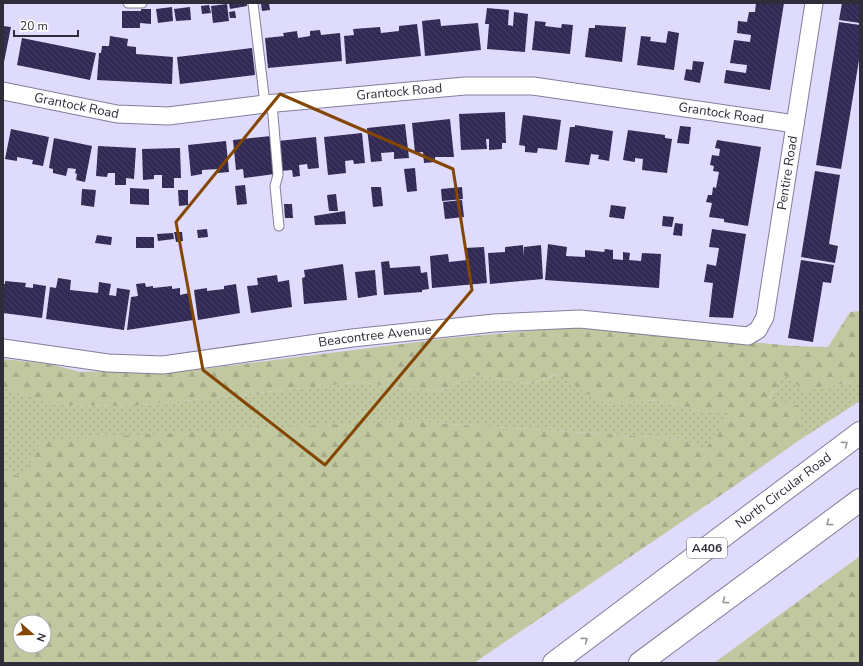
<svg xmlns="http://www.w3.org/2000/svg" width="863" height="666" viewBox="0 0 863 666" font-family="'Nunito Sans',sans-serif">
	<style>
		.grass { fill: url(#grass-dots) }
		.forest { fill: url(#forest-firs); fill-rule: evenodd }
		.building { fill: url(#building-back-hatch) }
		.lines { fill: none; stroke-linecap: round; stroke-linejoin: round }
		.lane-casing { stroke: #827e9c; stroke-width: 11 }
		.street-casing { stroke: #827e9c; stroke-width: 19 }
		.highway-casing { stroke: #827e9c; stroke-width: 24 }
		.lane { stroke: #fff; stroke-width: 9 }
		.street { stroke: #fff; stroke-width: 17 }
		.highway { stroke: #fff; stroke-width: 22 }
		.oneway { stroke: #96969c }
		.marked { fill: none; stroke: #844703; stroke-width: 3; stroke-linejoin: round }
		.labels { text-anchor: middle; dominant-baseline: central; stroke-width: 4; stroke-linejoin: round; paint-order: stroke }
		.shield { fill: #fff; stroke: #6d6c74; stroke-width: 1 }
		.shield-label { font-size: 12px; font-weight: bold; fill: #2e2d39 }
		.street-label { font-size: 13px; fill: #2e2d39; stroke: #fff }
	</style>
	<defs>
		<pattern id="grass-dots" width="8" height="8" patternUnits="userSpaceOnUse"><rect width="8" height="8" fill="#c1c8a0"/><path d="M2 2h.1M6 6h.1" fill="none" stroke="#a6ac8b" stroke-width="1.8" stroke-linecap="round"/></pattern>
		<pattern id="forest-firs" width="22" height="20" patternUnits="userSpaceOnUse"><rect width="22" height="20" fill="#c1c8a0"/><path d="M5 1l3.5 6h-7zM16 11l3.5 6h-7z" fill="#a6ac8b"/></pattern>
		<pattern id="building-back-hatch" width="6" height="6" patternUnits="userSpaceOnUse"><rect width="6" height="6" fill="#322954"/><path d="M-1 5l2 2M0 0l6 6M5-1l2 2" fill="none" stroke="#474065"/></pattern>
	</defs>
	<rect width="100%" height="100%" fill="#dfdbfc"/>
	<polygon class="grass" points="558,374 597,400 624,403 656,400 700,411 769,399 784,374 804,390 860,381 860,401 792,445 727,491 717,459 684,439 402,421 23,477 3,472 3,387 58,405 134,406 362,382 401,389 440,391 475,375 532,384"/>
	<g class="forest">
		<path d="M860,311V381L804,390L784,375L769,398L799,406L802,438L727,491L474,663H3V472L23,477L41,440L402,421L684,439L704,451L731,412L700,411L656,400L624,403L597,400L557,374L532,384L475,375L440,391L401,389L362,382L134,406L58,405L3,387V359L50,364L80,372L203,369L449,338L586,326L792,346L828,347L850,312ZM20,622H44V646H20Z"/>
		<polygon points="860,556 860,663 714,663"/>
	</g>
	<g class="building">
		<polygon points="229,3 247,3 247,6 230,9"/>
		<polygon points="269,3 270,10 262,11 261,4"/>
		<polygon points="756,3 784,3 770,90 724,83 726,70 746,73 747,65 730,63 734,40 750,42 751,35 737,33 738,21 747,22 749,12 755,12"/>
		<polygon points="842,3 860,3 860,23 839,20"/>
		<polygon points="227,4 229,21 213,23 211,6"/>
		<polygon points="209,5 211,13 202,14 201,6"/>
		<polygon points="172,7 173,21 158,23 156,9"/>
		<polygon points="190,7 191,20 176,21 174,9"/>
		<polygon points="487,8 509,10 508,25 513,26 514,12 528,14 525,52 487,49 489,24 485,24"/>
		<polygon points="141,9 151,9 151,24 140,23 140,28 122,28 122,11 141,11"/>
		<polygon points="235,11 236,18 230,18 229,12"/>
		<polygon points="440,19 441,26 478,23 481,50 425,56 422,21"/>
		<polygon points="535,21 546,22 545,26 561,28 562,24 573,25 570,54 532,50"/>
		<polygon points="839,22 860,25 860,54 841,169 816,165"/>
		<polygon points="417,24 421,56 346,64 344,36 354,35 353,29 380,27 381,33 399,31 399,26"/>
		<polygon points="595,25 626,27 622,62 585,57 589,28 595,28"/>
		<polygon points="3,26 11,27 4,62 3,62"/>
		<polygon points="320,30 321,35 340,33 342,61 268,68 265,38 284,36 283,33 297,31 298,38 310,36 310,31"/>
		<polygon points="668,31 679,33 674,70 637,65 641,36 651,37 650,41 666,43"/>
		<polygon points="110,36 128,39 127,46 136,47 136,54 173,57 172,84 97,80 99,53 101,53 102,46 109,46"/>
		<polygon points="22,38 96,53 90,80 17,65"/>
		<polygon points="252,48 255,75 180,84 177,57"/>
		<polygon points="693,61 704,62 700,83 684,80 686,69 692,70"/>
		<polygon points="505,112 506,143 502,143 502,149 489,150 489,139 486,139 487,149 461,150 459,114"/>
		<polygon points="523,115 561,120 557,150 538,148 537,153 525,152 525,146 519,145"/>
		<polygon points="450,119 454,157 435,157 435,162 424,163 423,152 415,153 412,123"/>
		<polygon points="405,124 409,158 394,159 394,152 381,153 382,161 371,162 367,128"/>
		<polygon points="575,125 613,131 609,161 598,159 599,155 591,154 589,165 565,162 570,127 575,127"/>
		<polygon points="680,126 691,127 689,144 677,143"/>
		<polygon points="11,129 49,137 43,166 32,164 33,160 17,157 17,161 5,159"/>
		<polygon points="628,130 665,135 665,138 672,139 667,173 642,170 643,159 635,158 635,162 623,160"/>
		<polygon points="362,133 365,163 354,164 353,160 345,161 346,173 328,175 324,137"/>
		<polygon points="271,136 275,174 244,178 243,169 236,170 233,140"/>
		<polygon points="316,137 319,168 308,169 307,164 299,165 300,176 293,177 292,170 280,171 278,141"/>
		<polygon points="54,138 92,146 85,182 76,180 77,174 75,173 76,169 68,168 66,176 53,173 53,169 49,168"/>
		<polygon points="717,140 761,147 748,226 724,222 724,219 709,217 712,203 706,202 708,195 712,195 713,187 716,188 719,172 713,171 714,166 710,165 712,155 719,156 720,149 715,148"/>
		<polygon points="226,141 229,172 218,173 218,169 202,170 202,174 191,176 188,145"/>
		<polygon points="98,146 136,148 134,179 126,178 126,185 115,185 115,173 108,173 107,177 96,176"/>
		<polygon points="180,148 181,178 174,178 174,188 162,188 162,175 154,175 154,179 143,180 142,149"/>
		<polygon points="415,168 417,191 407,192 404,169"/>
		<polygon points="815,171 840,175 829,244 838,246 835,263 801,257"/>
		<polygon points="245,185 247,204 237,205 235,186"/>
		<polygon points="371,187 381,187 383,206 373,207"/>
		<polygon points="462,187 463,199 442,201 441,189"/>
		<polygon points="130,188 149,189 149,205 130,204"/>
		<polygon points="82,189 96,190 94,207 81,205"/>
		<polygon points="178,190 188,190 188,205 179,206"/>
		<polygon points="336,194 338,211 329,211 327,195"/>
		<polygon points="462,200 464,217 445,219 443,202"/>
		<polygon points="284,204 292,204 293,218 285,218"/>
		<polygon points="611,205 626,207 624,219 609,217"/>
		<polygon points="345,211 346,224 315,225 314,216"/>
		<polygon points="663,216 674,217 672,227 662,226"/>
		<polygon points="675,223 683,224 682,236 673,235"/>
		<polygon points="207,229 208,237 198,238 197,230"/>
		<polygon points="712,229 746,234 733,318 709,317 713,283 704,282 707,264 716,266 719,248 709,247"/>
		<polygon points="174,232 182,232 183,241 176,242"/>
		<polygon points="173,233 174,239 158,241 157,234"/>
		<polygon points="97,235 112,237 111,245 95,243"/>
		<rect x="136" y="237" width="18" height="11"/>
		<polygon points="548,244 567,247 566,256 585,257 585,250 604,252 605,249 613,250 613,259 623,260 623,252 630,253 629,260 641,261 642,253 661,254 659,288 545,280"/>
		<polygon points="523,245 524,256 524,247 541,245 543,279 490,284 488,253 505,252 505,247"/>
		<polygon points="484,247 487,283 432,288 430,256 448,254 449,262 467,260 465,248"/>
		<polygon points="801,260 834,265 831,283 823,282 813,342 788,338"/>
		<polygon points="389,261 390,268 420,266 421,273 427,272 429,289 422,290 422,292 384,295 381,262"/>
		<polygon points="343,264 347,300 304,304 302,278 305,277 304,270"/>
		<polygon points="375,270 377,295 358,298 355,272"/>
		<polygon points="277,275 278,282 289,280 292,307 251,313 247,286 258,285 257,278"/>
		<polygon points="58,278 71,280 70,290 98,293 99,282 111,284 109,295 116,296 117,288 130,290 124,330 46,319 50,287 56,288"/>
		<polygon points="5,281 26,283 25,287 33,288 33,284 46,286 42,318 3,313 3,284 5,284"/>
		<polygon points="145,283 146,287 153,286 153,288 172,286 172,289 180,288 180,295 189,293 193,320 127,330 131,297 138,296 136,284"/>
		<polygon points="236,284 240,313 198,320 194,290 207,288 207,291 224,289 224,286"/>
	</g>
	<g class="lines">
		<defs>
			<g id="lane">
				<polyline points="128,3 142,3"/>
				<polyline points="253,3 265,104"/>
				<polyline points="272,104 278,175 275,186 279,226"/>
			</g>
			<g id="street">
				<path id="s1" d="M3,91L117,114L168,116L265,104L465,86H533L795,124"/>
				<path id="s2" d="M3,348L108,363L163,365L352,338L494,323L580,319L748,336L758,330L765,317L814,3"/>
			</g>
			<g id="highway">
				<path id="s3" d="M554,663L860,433"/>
				<polyline points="640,663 860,500"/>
			</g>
		</defs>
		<use href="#lane" class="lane-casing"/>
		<use href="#street" class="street-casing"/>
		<use href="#highway" class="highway-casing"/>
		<use href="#lane" class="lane"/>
		<use href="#street" class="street"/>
		<use href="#highway" class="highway"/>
	</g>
	<defs><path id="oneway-chevron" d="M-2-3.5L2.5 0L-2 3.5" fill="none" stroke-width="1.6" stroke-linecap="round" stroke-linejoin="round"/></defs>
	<g class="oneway">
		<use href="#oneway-chevron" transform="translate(845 444) rotate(-37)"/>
		<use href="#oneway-chevron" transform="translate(829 523) rotate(143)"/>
		<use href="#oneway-chevron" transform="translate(725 601) rotate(143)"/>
		<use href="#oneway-chevron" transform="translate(585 640) rotate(-37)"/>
	</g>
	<path class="marked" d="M280,94L453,169L472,290L325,465L203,370L176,222Z"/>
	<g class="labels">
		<rect class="shield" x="687" y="538" width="40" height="20" rx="3"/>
		<g class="shield-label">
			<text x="707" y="548">A406</text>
		</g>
		<g class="street-label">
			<text stroke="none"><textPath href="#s1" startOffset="400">Grantock Road</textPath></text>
			<text stroke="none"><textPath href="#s1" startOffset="75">Grantock Road</textPath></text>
			<text stroke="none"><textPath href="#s1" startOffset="724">Grantock Road</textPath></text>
			<text stroke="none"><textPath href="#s2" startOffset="922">Pentire Road</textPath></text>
			<text stroke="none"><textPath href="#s2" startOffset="375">Beacontree Avenue</textPath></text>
			<text stroke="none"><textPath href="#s3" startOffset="287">North Circular Road</textPath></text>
		</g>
	</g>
	<rect width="863" height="666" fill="none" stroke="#2e2d39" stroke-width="8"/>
	<g transform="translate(32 634) rotate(110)"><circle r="19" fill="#ffffff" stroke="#ababb0"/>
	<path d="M0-3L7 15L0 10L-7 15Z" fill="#844703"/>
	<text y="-6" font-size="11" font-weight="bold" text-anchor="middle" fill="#2e2d39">N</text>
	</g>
	<path d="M14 30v6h64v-6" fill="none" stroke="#2e2d39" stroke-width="2"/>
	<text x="20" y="30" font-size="12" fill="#2e2d39" stroke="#ffffff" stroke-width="3" paint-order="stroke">20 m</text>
</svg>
